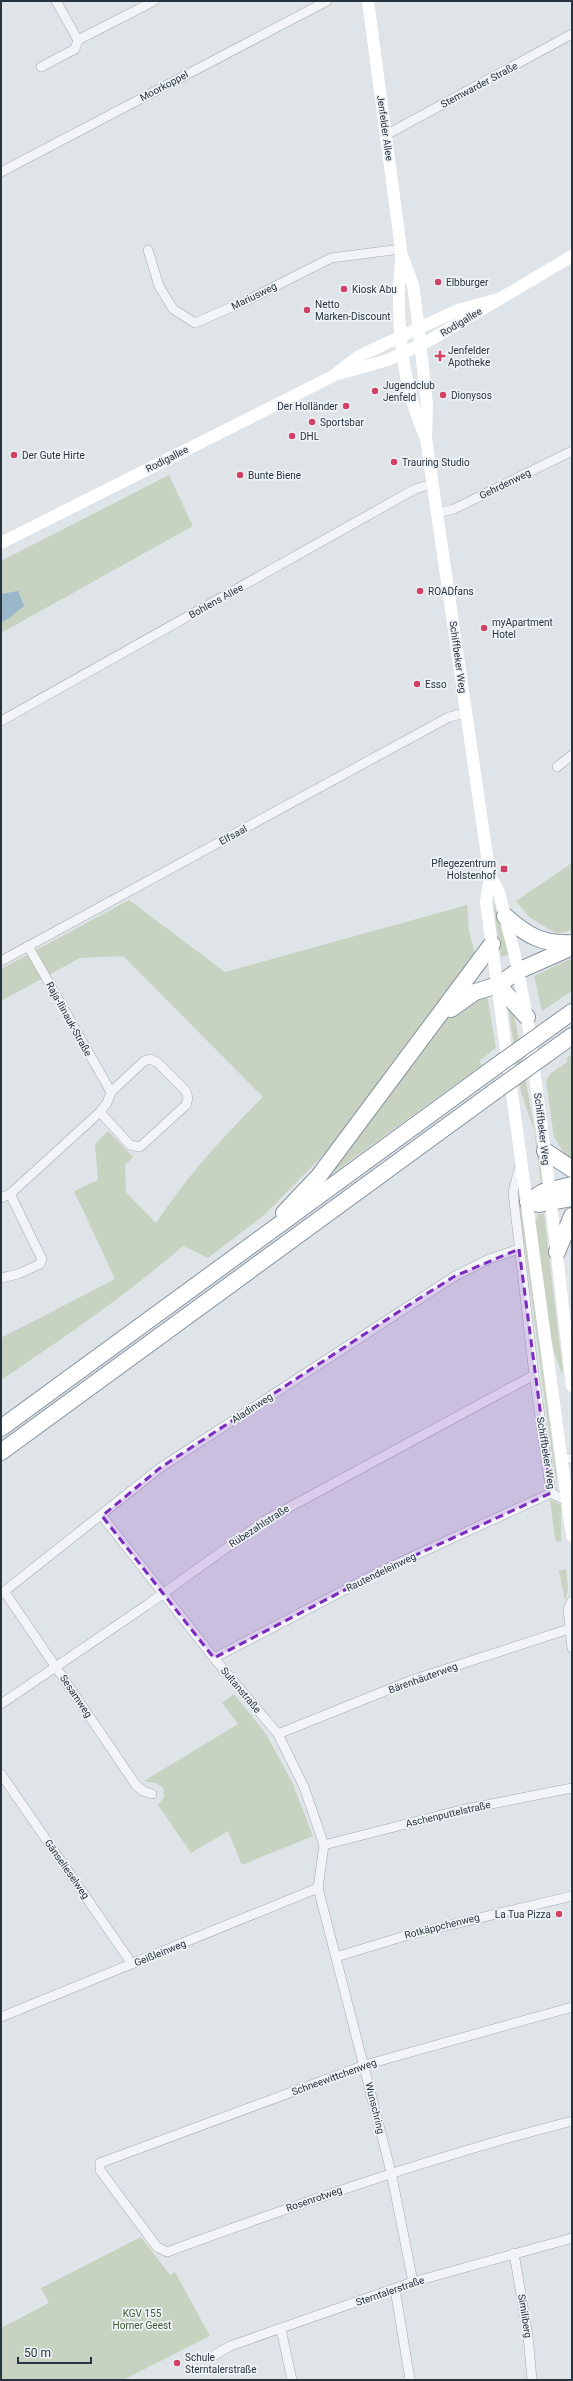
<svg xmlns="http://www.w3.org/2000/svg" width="573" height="2381" viewBox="0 0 573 2381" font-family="Roboto,sans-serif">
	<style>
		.green { fill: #c7d3c0 }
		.water { fill: #99b6ca }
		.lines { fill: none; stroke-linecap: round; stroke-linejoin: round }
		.street-casing { stroke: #a4abb3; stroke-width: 10 }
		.highway-casing { stroke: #8693a0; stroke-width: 18 }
		.street { stroke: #f2f4f7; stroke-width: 9 }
		.secondary { stroke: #fff; stroke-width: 12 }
		.highway { stroke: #fff; stroke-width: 16 }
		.highway-bridge-casing { stroke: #8693a0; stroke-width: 18; stroke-linecap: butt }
		.highway-bridge { stroke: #fff; stroke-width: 16 }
		.marked { fill: #7b2cbf; fill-opacity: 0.2; stroke: #7b2cbf; stroke-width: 3; stroke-dasharray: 8 5; stroke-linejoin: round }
		.poi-dot { fill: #d14165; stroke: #eff3f6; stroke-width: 1.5 }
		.labels { text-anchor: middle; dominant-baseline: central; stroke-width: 3.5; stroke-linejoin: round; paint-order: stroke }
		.street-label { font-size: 10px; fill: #283340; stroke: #eff3f6 }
		.poi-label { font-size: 10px; fill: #283340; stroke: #eff3f6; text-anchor: start }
		.park-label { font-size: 10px; fill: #405c35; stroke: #eff3f6 }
	</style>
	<rect width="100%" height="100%" fill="#dfe4e9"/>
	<g class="green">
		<polygon points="169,475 193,526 1,633 1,561"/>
		<polygon points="572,863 572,930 557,934 529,917 516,901"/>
		<path d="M129,900L225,972L467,905L469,931L476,957L337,1141L264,1215L208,1258L183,1246C125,1296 64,1338 1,1380V1338L115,1279L74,1191L98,1180L95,1144L108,1131L133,1157L125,1165L126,1192L156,1223C187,1176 223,1136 263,1097L123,956L80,958L1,1001V969Z"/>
		<polygon points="493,900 509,954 501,957"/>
		<polygon points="572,958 572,991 542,1011 534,976"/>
		<polygon points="487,995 496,1048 479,1061 482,1065 319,1183 436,1029 463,1005"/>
		<path d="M508,1006L513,1012L516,1023C524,1077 536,1130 543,1184L541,1185L534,1130L521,1092Z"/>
		<polygon points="572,1054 572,1166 554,1137 546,1081 550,1074 567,1062 567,1058"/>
		<polygon points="517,1187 519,1187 557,1479 555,1479"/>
		<polygon points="538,1214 544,1214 563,1372 561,1372 551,1342 535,1222"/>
		<polygon points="550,1499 561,1505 561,1541 558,1542 555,1539"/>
		<polygon points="566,1569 568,1589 565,1601 559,1571"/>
		<polygon points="234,1694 266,1734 292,1782 313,1836 242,1865 228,1831 191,1853 158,1805 164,1797 163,1788 156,1783 144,1781 238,1724 222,1703"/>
		<polygon points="141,2237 170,2275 175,2272 210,2336 123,2380 1,2380 1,2328 49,2303 41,2288"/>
	</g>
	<polygon class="water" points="18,591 24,606 8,619 1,622 1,594"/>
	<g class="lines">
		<defs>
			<g id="street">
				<polyline points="56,1 78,40"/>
				<polyline points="41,67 75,49 78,40 154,1"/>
				<polyline points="386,135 572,34"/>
				<polyline points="1,172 327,1"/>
				<polyline points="148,250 159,286 173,309 195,323 248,300 331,258 401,249"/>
				<polyline points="437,513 454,509 572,451"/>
				<polyline points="1,721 415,489 432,484"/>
				<polyline points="557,767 572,755"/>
				<polyline points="28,946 111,1092"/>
				<polyline points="1,961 449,717 466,713"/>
				<polyline points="521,1162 513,1192 534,1375 551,1493 567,1501"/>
				<polyline points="1,1198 10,1194 100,1112 107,1103 111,1092 144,1061 150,1059 157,1062 186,1091 188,1098 186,1105 140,1147 130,1145 100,1112"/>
				<polyline points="1,1278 18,1274 40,1264 42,1259 10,1194"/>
				<polyline points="562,1459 572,1458"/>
				<polyline points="102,1516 214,1658 278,1734 304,1787 324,1845 318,1888 391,2172 413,2282"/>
				<polyline points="4,1591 136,1785 143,1791 152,1794"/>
				<polyline points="1,1594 160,1468 455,1276 489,1259 519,1249"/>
				<polyline points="572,1601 568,1609 572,1648"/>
				<polyline points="214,1658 383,1570 551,1493"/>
				<polyline points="1,1704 147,1605 264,1521 534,1375"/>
				<polyline points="278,1734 412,1680 569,1629"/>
				<polyline points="1,1774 132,1964"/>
				<polyline points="324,1845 461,1810 572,1788"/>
				<polyline points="336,1957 408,1935 572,1896"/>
				<path d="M572,2007L365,2065L100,2163V2170L157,2247L167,2252C301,2203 434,2156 572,2121"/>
				<polyline points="1,2017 318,1888"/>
				<polyline points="514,2253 528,2336 532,2380"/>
				<polyline points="395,2289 410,2380"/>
				<polyline points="281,2329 292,2380"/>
				<polyline points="213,2356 230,2346 413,2282 572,2238"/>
			</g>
			<g id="highway">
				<path d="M505,916C526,935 543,945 572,943"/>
				<polyline points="498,985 527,1017"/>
				<polyline points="451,1009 475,992 498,985 518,971 572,947"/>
				<polyline points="544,1032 572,1012"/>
				<polyline points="547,1054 572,1036"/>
				<polyline points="545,1151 572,1169"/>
				<polyline points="572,1185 543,1192 528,1202 539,1204 572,1198"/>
				<polyline points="284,1213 319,1176 492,944"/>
				<polyline points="557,1252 572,1216"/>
				<polyline points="1,1428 495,1067"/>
				<polyline points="1,1452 498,1089"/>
			</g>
		</defs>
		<use href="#street" class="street-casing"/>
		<use href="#highway" class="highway-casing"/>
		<use href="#street" class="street"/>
		<g class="secondary">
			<path d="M368,1L401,249C402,263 399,276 399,289C398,340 404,389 425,436"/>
			<polyline points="402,255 413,285 417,315 427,405 426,438 490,876 486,902 572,1536"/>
			<polyline points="338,374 388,360 432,339 572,256"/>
			<polyline points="1,543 333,376 359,356 458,310 498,299"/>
			<polyline points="490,876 499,892 515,956 527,1017 545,1151 572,1386"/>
		</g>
		<use href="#highway" class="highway"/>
		<defs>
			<g id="highway-bridge">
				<polyline points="495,1067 544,1032"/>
				<polyline points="498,1089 547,1054"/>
			</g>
		</defs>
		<use href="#highway-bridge" class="highway-bridge-casing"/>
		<use href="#highway-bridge" class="highway-bridge"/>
	</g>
	<path class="marked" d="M519,1249L551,1493L383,1570L214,1658L102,1516L160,1468L412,1303L455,1276Z"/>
	<g class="poi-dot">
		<circle cx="438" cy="282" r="4"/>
		<circle cx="344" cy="289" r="4"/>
		<circle cx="307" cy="310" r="4"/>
		<path d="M438 350h4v4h4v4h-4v4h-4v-4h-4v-4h4z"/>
		<circle cx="375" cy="391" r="4"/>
		<circle cx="443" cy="395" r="4"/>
		<circle cx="346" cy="406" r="4"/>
		<circle cx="312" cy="422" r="4"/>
		<circle cx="292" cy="436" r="4"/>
		<circle cx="14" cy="455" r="4"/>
		<circle cx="394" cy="462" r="4"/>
		<circle cx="240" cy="475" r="4"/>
		<circle cx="420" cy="591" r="4"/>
		<circle cx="484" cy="628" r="4"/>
		<circle cx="417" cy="684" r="4"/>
		<rect x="500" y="865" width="8" height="8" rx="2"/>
		<circle cx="559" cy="1914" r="4"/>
		<circle cx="177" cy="2363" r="4"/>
	</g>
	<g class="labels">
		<g class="street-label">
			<text transform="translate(479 85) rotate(-28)">Stemwarder Straße</text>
			<text transform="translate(164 86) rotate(-28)">Moorkoppel</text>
			<text transform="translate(385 128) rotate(82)">Jenfelder Allee</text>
			<text transform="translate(254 296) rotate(-26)">Mariusweg</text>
			<text transform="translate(461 322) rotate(-31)">Rodigallee</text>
			<text transform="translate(167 459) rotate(-27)">Rodigallee</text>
			<text transform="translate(505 484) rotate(-26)">Gehrdenweg</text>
			<text transform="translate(216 601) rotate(-29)">Bohlens Allee</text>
			<text transform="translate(458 657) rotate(82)">Schiffbeker Weg</text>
			<text transform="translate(233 835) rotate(-29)">Elfsaal</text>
			<text transform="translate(69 1019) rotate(61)">Raja-Ilinauk-Straße</text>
			<text transform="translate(542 1129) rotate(83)">Schiffbeker Weg</text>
			<text transform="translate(252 1408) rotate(-33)">Aladinweg</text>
			<text transform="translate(546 1453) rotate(81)">Schiffbeker Weg</text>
			<text transform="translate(259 1526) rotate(-33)">Rübezahlstraße</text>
			<text transform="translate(381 1572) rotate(-26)">Rautendeleinweg</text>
			<text transform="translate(423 1678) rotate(-20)">Bärenhäuterweg</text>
			<text transform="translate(241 1690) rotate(50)">Sultanstraße</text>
			<text transform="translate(76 1696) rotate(56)">Sesamweg</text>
			<text transform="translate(448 1814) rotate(-13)">Aschenputtelstraße</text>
			<text transform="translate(67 1869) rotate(55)">Gänselieselweg</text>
			<text transform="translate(442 1926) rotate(-14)">Rotkäppchenweg</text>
			<text transform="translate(160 1953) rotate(-22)">Geißleinweg</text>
			<text transform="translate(334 2077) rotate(-20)">Schneewittchenweg</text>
			<text transform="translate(375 2108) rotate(76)">Wunschring</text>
			<text transform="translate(314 2199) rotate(-19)">Rosenrotweg</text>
			<text transform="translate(390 2291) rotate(-19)">Sterntalerstraße</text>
			<text transform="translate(525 2316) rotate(81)">Similiberg</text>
		</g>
		<g class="poi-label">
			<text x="446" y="282">Elbburger</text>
			<text x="352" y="289">Kiosk Abu</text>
			<text x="315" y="304">Netto<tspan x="315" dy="12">Marken-Discount</tspan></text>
			<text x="448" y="350">Jenfelder<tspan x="448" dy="12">Apotheke</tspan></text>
			<text x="383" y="385">Jugendclub<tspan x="383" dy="12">Jenfeld</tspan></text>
			<text x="451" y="395">Dionysos</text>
			<text x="338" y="406" text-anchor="end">Der Holländer</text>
			<text x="320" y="422">Sportsbar</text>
			<text x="300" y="436">DHL</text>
			<text x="22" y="455">Der Gute Hirte</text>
			<text x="402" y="462">Trauring Studio</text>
			<text x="248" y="475">Bunte Biene</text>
			<text x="428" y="591">ROADfans</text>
			<text x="492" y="622">myApartment<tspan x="492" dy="12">Hotel</tspan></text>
			<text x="425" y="684">Esso</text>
			<text x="496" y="863" text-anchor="end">Pflegezentrum<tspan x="496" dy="12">Holstenhof</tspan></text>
			<text x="551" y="1914" text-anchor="end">La Tua Pizza</text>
			<text x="185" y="2357">Schule<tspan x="185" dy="12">Sterntalerstraße</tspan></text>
		</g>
		<g class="park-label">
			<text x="142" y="2313">KGV 155<tspan x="142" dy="12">Horner Geest</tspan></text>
		</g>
	</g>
	<rect width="573" height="2381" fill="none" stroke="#283340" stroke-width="4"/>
	<path d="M18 2357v6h73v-6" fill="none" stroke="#283340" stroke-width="2"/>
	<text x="24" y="2357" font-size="12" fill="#283340" stroke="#eff3f6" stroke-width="3" paint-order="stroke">50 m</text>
</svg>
